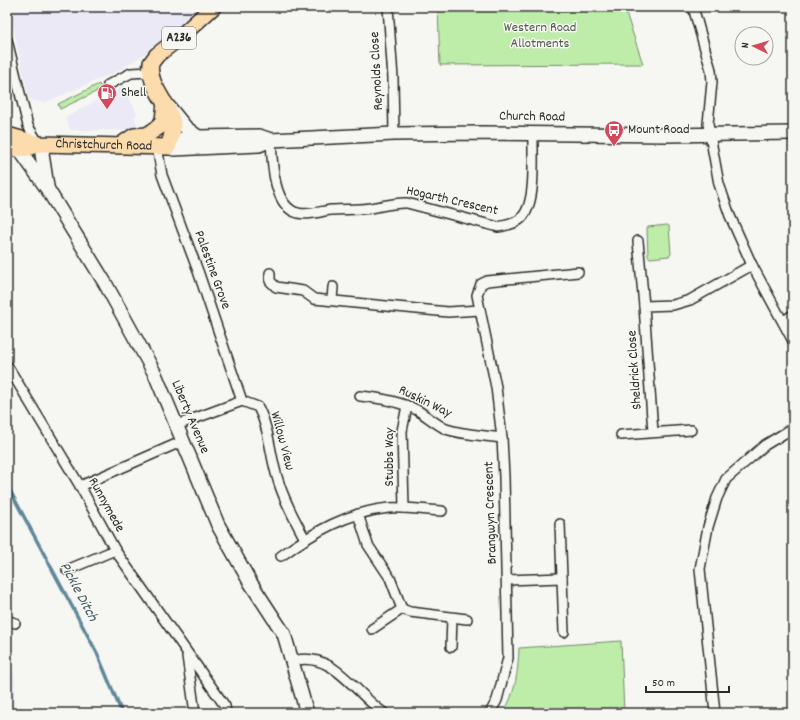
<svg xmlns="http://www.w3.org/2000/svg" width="800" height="720" viewBox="0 0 800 720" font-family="Dekko,sans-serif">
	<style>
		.built { fill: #eae9f5 }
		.green { fill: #beeca9; stroke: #748c6a }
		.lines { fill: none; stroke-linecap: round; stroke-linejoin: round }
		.stream { stroke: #5f8799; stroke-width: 3.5 }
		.street-casing { stroke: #2b2b2b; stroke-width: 12 }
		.secondary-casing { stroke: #2b2b2b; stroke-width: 16 }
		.primary-casing { stroke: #2b2b2b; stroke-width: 18 }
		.street { stroke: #f6f6f2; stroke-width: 9 }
		.secondary { stroke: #f6f6f2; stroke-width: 13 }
		.primary { stroke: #fcdcac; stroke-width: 15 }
		.labels { text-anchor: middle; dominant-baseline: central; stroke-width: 3; stroke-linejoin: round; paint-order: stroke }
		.shield { fill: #f6f6f2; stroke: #686867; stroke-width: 1 }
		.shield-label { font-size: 13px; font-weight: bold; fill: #2b2b2b }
		.park-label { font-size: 14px; fill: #505b4a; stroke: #f6f6f2 }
		.street-label { font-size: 14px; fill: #2b2b2b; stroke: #f6f6f2 }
		.poi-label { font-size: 14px; fill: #2b2b2b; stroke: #f6f6f2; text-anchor: start }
		.water-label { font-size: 15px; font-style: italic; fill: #455962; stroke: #f6f6f2 }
	</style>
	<rect width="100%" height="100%" fill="#f6f6f2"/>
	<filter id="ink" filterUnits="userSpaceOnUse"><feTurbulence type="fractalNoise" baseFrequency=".025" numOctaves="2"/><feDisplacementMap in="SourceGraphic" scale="8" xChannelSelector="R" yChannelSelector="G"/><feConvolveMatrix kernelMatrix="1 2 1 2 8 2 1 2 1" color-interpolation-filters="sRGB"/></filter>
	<g filter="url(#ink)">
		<g class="built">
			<polygon points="9,7 201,7 160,44 116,72 43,103 29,99"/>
			<polygon points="7,81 14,113 7,114"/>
			<polygon points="123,86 137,114 134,116 139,130 71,130 65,118"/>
			<polygon points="7,657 14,677 15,696 12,713 7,713"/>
		</g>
		<g class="green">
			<polygon points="438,7 624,7 643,64 440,65"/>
			<polygon points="99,84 102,89 60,109 58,104"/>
			<polygon points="667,225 669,226 671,254 669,256 650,258 648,256 647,229 648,227"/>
			<path d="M621,641L624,713H503C516,693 518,671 519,648Z"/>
		</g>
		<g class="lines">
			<polyline class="stream" points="7,485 97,653 122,713"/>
			<defs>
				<g id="street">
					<polyline points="388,7 393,78 394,134"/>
					<polyline points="693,7 711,70 712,82 708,124 719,184 730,216 752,265 793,341"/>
					<polyline points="7,40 28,126 39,144"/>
					<polyline points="108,85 131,73 150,72"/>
					<path d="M271,140C272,161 273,207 298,213C308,216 321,211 331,210C345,209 358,210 371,208C384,206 395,202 407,203L498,227C506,225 512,225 519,220C538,207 532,155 533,133"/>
					<polyline points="157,147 162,175 198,271 242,401"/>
					<polyline points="638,241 644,306"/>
					<polyline points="270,273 270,281 276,287 303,291 314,299 448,312 480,310"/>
					<polyline points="332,300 333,287"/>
					<polyline points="783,321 793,315"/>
					<polyline points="7,365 80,486 115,550 225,706 226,713"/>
					<path d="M360,396C380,398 399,401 417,410C427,416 436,424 446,429C463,435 483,435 502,438"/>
					<path d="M177,425L242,401L258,407C270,430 270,456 278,480C284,501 295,520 305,539"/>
					<polyline points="653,432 644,306 673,305 690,300 752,265"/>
					<polyline points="621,435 691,430"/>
					<polyline points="80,486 183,441"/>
					<polyline points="404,508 402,431 407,406"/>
					<polyline points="358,514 368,545 390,578 402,609"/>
					<polyline points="560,524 564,632"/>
					<path d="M281,556C314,532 348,512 389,508C406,507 424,510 442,511"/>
					<polyline points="67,570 115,550"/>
					<polyline points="507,580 562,578"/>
					<polyline points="7,620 15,623"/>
					<polyline points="372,629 402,609 410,612 467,619"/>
					<polyline points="451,647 452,618"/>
					<polyline points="187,656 195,713"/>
					<path d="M292,661C334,650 354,693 384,713"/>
					<polyline points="490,713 497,700 508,658 504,477 502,438 496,387 477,295 481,284 487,281 578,272"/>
					<polyline points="715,713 700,569 708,527 717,498 726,479 765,445 793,428"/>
				</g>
				<g id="secondary">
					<polyline points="169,107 186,128 198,137"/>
					<polyline points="44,145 42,154 47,186"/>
					<polyline points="168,147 174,149 259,145 271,140 394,134 481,133 666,135 793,133"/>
					<polyline points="168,147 177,140 198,137 259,136 271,140"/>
					<polyline points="19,149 48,190 105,283 155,374 218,525 250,582 284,634 307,713"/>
				</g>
				<g id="primary">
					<path id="s1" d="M7,135L39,144L168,147C171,138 175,128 172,119C166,100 147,83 151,63L157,55L179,38L213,7"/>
					<polyline points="121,145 134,136 147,135 159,127 163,120 165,103"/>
					<polyline points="7,149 28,148 39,144"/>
				</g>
			</defs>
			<use href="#street" class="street-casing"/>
			<use href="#secondary" class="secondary-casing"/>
			<use href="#primary" class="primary-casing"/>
			<use href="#street" class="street"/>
			<use href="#secondary" class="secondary"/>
			<use href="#primary" class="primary"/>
		</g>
	</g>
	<defs>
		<symbol id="fuel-pin" viewBox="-11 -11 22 30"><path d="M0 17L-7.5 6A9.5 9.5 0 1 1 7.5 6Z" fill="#d1495b" stroke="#f6f6f2"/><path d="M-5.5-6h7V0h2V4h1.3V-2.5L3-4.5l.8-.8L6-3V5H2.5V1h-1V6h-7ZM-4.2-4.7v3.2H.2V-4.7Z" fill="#fff"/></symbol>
		<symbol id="bus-pin" viewBox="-11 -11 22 30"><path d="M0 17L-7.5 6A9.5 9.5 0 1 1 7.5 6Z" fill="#d1495b" stroke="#f6f6f2"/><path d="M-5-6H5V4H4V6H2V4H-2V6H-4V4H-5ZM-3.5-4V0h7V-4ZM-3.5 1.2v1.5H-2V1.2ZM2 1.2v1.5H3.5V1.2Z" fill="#fff"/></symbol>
	</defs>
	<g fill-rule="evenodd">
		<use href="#fuel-pin" x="96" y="82" width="22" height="30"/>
		<use href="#bus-pin" x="603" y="119" width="22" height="30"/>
	</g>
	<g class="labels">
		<rect class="shield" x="162" y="27" width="34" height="22" rx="3"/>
		<g class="shield-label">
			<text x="179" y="38">A236</text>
		</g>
		<g class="park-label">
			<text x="540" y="28">Western Road<tspan x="540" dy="16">Allotments</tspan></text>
		</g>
		<g class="street-label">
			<text transform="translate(377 71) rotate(-93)">Reynolds Close</text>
			<text transform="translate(532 117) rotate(1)">Church Road</text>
			<text stroke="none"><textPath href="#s1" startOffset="98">Christchurch Road</textPath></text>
			<text transform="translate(452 201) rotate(13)">Hogarth Crescent</text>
			<text transform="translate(212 270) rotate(70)">Palestine Grove</text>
			<text transform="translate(635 370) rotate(-94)">Sheldrick Close</text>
			<text transform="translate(425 402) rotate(26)">Ruskin Way</text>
			<text transform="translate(190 417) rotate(67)">Liberty Avenue</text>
			<text transform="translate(282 441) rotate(75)">Willow View</text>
			<text transform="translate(390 457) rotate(-90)">Stubbs Way</text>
			<text transform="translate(106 505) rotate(61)">Runnymede</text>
			<text transform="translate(491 513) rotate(-92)">Brangwyn Crescent</text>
		</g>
		<g class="poi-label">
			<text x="121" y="93">Shell</text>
			<text x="628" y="130">Mount Road</text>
		</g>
		<g class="water-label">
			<text transform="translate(78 592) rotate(62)">Pickle Ditch</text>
		</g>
	</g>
	<rect width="800" height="720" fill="none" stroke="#f6f6f2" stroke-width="24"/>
	<rect x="12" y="12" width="776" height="696" fill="none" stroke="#2b2b2b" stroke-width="1.5" filter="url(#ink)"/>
	<g transform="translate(754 46) rotate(275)"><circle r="19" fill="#f6f6f2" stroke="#a5a5a2"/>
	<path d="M0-3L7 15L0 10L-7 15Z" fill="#d1495b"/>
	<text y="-6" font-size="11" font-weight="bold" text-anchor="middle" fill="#2b2b2b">N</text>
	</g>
	<path d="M646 686v6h83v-6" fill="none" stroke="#2b2b2b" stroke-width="2"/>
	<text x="652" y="686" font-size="12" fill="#2b2b2b" stroke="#f6f6f2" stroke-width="3" paint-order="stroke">50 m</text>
</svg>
